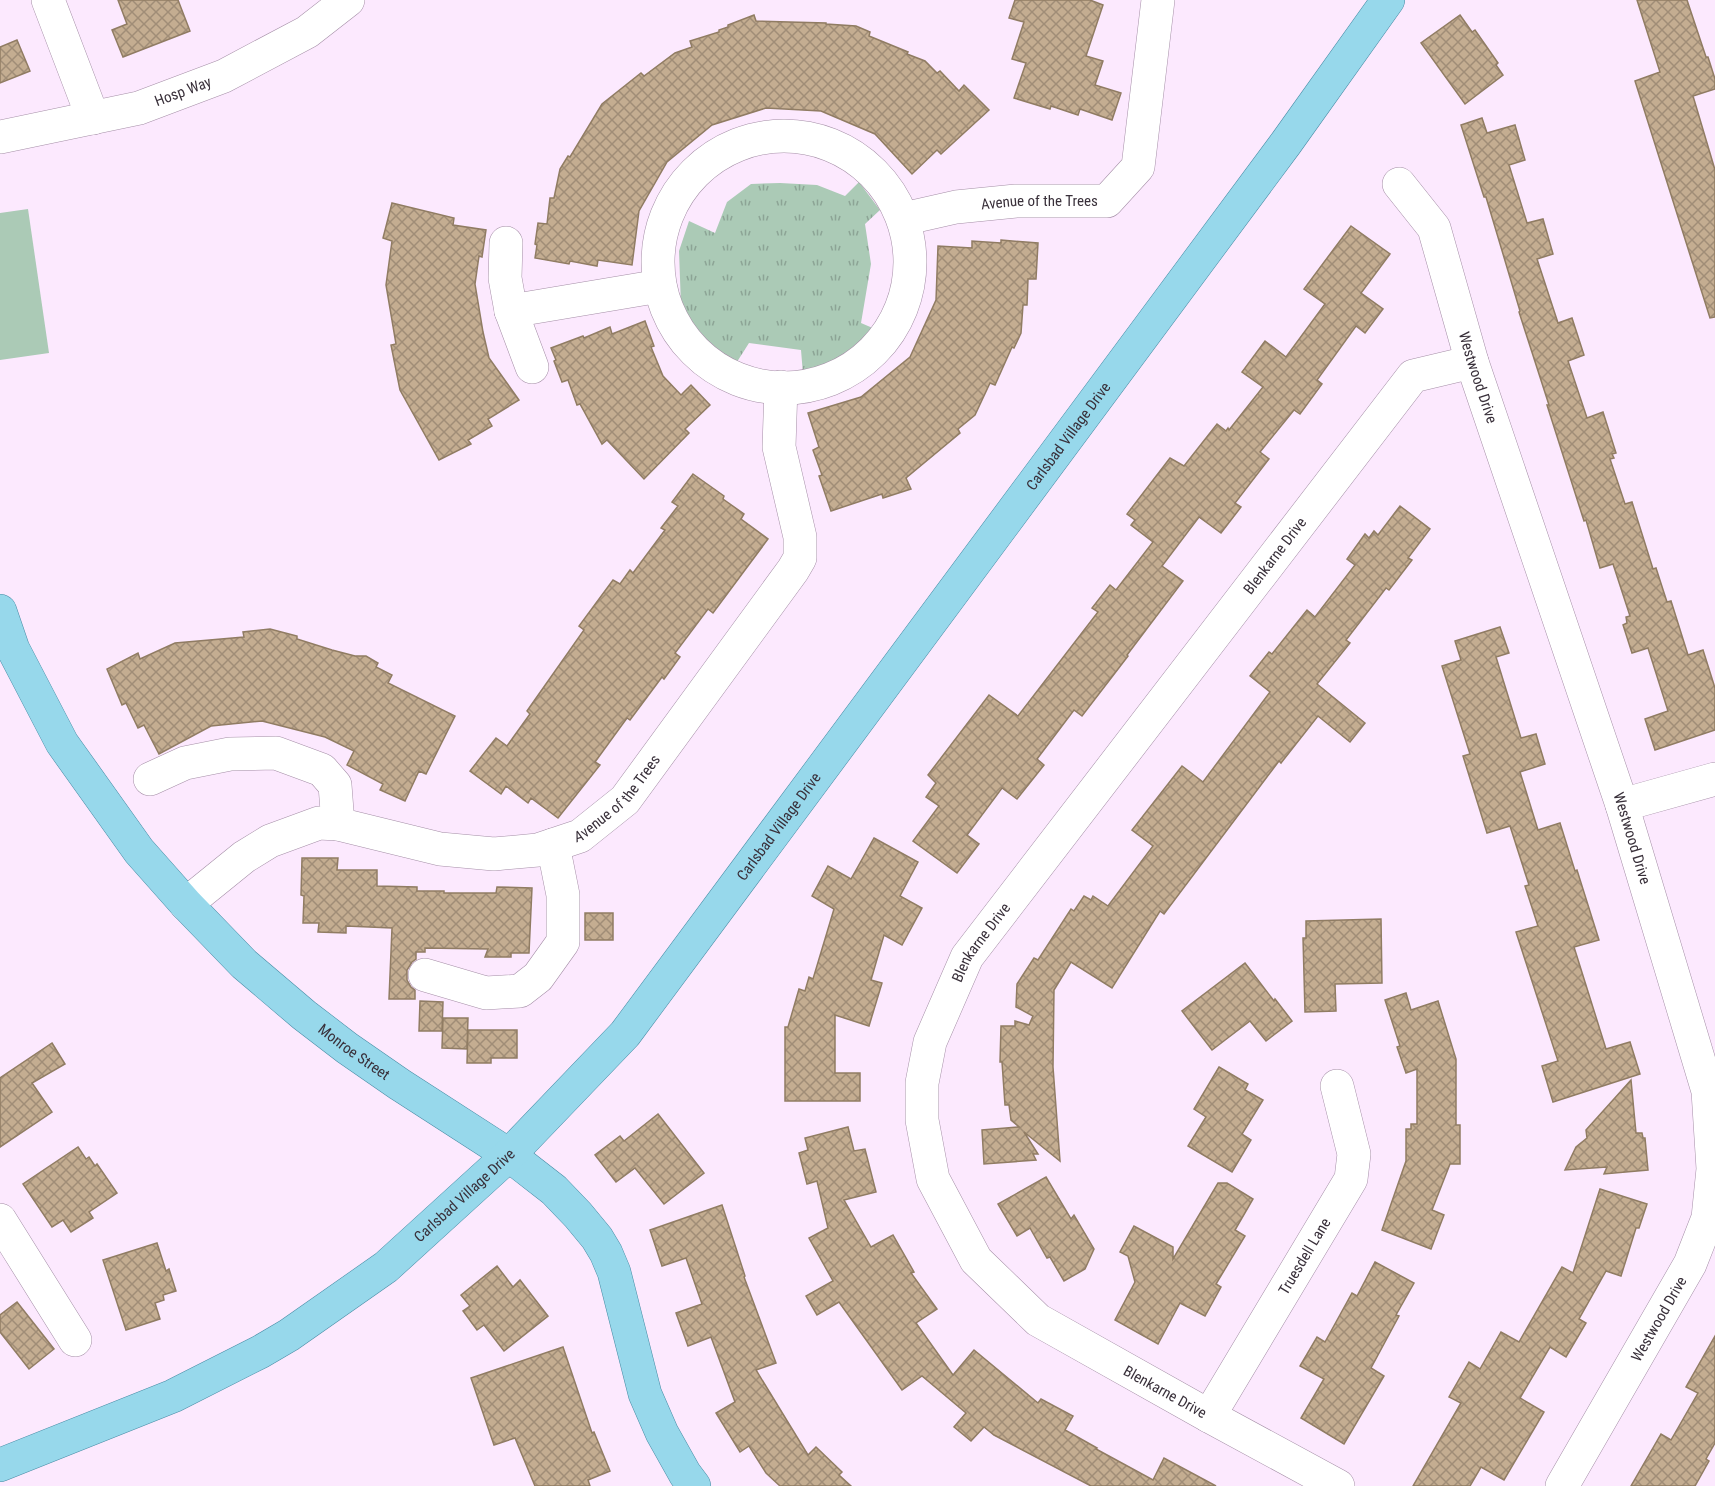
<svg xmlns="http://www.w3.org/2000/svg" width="1715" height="1486" viewBox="0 0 1715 1486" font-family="'Roboto Condensed',sans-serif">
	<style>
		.grass { fill: url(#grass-tufts) }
		.pitch { fill: #abcab6 }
		.building { fill: url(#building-cross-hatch); stroke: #907c63; stroke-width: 1.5 }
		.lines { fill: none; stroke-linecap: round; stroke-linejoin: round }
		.minor-casing { stroke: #a58fa7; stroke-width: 34 }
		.major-casing { stroke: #498ca5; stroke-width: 34 }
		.minor { stroke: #fff; stroke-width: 33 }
		.major { stroke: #97d8eb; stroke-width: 33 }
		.labels { text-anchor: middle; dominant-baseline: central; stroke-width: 4.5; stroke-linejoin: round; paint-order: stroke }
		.street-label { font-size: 15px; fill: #39303a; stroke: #fff }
	</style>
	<defs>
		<pattern id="grass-tufts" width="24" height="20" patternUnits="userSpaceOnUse" patternTransform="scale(1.5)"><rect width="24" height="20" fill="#abcab6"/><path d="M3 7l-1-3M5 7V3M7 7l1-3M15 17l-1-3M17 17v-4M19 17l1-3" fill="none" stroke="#8ca495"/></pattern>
		<pattern id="building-cross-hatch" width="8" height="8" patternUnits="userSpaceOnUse" patternTransform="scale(1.5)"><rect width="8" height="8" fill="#c4ad91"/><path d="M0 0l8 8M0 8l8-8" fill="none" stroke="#a08d77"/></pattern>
	</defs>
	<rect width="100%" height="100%" fill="#fce9fe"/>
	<polygon class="grass" points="859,182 880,210 865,224 871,264 861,323 875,329 863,348 827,369 803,374 801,350 749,343 735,365 703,345 681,306 679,251 689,221 715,233 727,202 751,184 780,183 817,185 845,196"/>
	<polygon class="pitch" points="28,209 49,353 0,360 0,213"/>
	<g class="building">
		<polygon points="118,0 178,0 190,31 123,57 112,30 127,24"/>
		<polygon points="1015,0 1090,0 1103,5 1086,56 1103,61 1095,85 1121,93 1112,120 1080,109 1078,115 1051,106 1050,109 1014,98 1026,63 1012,59 1024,22 1009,18"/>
		<polygon points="1637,0 1687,0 1706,57 1708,57 1715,79 1715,89 1693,96 1715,170 1715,317 1710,318 1635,81 1660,72"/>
		<polygon points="754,15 756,21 826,23 826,24 856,26 870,32 869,36 908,52 907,54 925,61 937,73 940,71 959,91 964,85 989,110 941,154 937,150 912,174 875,134 821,111 766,108 712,125 667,162 639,211 632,265 598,260 597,266 570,261 569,264 535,258 537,245 535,244 538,223 547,224 550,198 554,198 560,169 568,156 570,157 602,104 641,73 644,76 675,53 692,47 690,41 719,32 719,30 728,27 728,25"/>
		<polygon points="1460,15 1472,32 1475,30 1498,63 1496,65 1503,75 1465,104 1421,43"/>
		<polygon points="17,40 30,71 0,83 0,47"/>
		<polygon points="1482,118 1487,133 1515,125 1525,160 1509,165 1527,223 1543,219 1553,254 1537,259 1558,323 1572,318 1584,355 1568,361 1587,418 1603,412 1616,453 1612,454 1614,458 1610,459 1625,504 1632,502 1653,569 1656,568 1667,602 1671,601 1688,655 1703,650 1715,688 1715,730 1655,750 1645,719 1668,711 1648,648 1632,653 1623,625 1627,623 1626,617 1630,616 1613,564 1600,568 1586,520 1584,521 1547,405 1549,405 1519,312 1520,311 1486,197 1484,197 1461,125"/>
		<polygon points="392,203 454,218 453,225 486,230 482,257 479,256 475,284 483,332 489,358 519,400 488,419 492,426 468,440 471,444 439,460 400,390 391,345 396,344 386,285 392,241 383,238"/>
		<polygon points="1351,226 1390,254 1361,293 1383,309 1365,333 1356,326 1317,380 1322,384 1300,414 1294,410 1260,452 1269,459 1235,503 1241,507 1221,533 1199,517 1162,566 1183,581 1127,655 1128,656 1082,716 1074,710 1037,759 1044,765 1017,799 1002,788 967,835 979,844 957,873 913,841 939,806 926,797 936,783 928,775 989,695 1018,716 1098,612 1092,608 1110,585 1116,590 1153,542 1131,525 1135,520 1127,514 1170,458 1184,466 1217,424 1226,431 1228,428 1229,430 1263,387 1242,372 1265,341 1286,357 1325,304 1304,289"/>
		<polygon points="1001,240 1038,243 1036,279 1028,279 1027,305 1023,305 1021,333 1014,348 1012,347 995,385 990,383 975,415 958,429 960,433 906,478 911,489 883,498 882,494 831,511 819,476 822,475 813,450 819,447 808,413 861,397 910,357 936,300 938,246 972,248 972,241 1001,243"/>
		<polygon points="645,321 654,346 651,347 663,376 681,395 691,385 710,405 685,429 689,433 644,479 607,440 602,444 580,404 577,405 568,380 562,382 554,361 556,360 551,348 583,336 584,338 610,327 612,334"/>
		<polygon points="693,474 724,496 723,499 744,514 741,519 768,539 713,613 708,609 675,653 680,657 664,679 662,677 630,720 627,718 595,762 600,765 558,818 531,798 528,803 506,786 501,794 470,771 496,738 507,746 530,714 527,711 534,701 584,630 579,626 613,580 620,584 630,570 633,573 665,530 661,528 678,506 672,502"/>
		<polygon points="1400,506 1430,529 1408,558 1412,560 1389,590 1386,588 1346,640 1350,643 1317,684 1365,723 1350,742 1318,716 1281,763 1279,761 1164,914 1160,911 1112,988 1071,962 1054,990 1053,1067 1060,1161 1024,1132 1038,1154 1033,1154 1036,1160 984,1164 982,1130 1019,1127 1011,1120 1009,1105 1005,1105 1002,1062 1000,1062 1001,1026 1015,1026 1015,1021 1029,1025 1033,1016 1016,1007 1017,984 1034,958 1038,960 1071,909 1074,911 1084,896 1091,900 1093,896 1108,906 1153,846 1132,830 1182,766 1203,782 1270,692 1250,676 1269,652 1272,654 1307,610 1315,617 1355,565 1347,559 1365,534 1369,538 1374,531 1378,535"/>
		<polygon points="1500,627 1509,653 1496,657 1521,738 1536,734 1545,764 1520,772 1538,830 1560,823 1575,871 1577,870 1599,940 1574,947 1606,1049 1630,1042 1640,1074 1553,1102 1542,1066 1558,1061 1516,932 1538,926 1525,886 1529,885 1510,826 1487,833 1463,756 1470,754 1442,666 1461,660 1455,641"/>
		<polygon points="270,629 297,636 297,639 332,650 355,656 366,656 378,663 376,667 392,675 388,683 455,716 426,774 419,771 405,801 380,790 383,784 347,765 354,751 325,737 262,721 211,726 159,754 144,725 138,728 126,703 122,705 107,669 138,653 140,659 175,643 244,637 243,632"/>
		<polygon points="874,838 918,862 900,896 922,908 902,945 884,935 871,980 882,983 869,1026 835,1015 835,1073 860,1073 860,1101 785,1101 785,1027 788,1027 799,989 805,991 809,977 813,979 834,909 812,896 828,866 851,879"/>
		<polygon points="302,858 338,858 337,870 377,870 377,886 417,887 417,891 444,891 444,893 496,893 497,887 532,888 529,953 511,953 511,957 485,957 488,949 425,948 425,952 416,952 416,959 412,962 407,970 407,980 411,987 415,990 415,999 389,999 392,928 346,926 346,933 318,932 319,923 303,923 304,896 301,895"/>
		<rect x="585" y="913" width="28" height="27"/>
		<polygon points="1381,919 1382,983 1335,984 1336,1011 1305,1012 1303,938 1306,938 1306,921"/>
		<polygon points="1245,963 1274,1001 1275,999 1292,1021 1266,1041 1250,1021 1212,1050 1182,1011"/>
		<polygon points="1406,993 1411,1010 1438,1001 1456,1059 1456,1125 1460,1125 1460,1164 1450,1164 1432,1210 1444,1215 1431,1249 1382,1230 1406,1161 1406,1129 1411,1129 1411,1124 1417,1124 1417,1069 1406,1073 1397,1047 1400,1046 1385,1000"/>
		<polygon points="420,1001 443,1002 442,1031 419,1031"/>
		<polygon points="443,1018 468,1018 467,1049 442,1048"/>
		<polygon points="468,1030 517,1030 517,1058 491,1058 491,1063 467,1063"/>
		<polygon points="52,1043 65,1064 32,1083 52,1112 0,1147 0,1078"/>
		<polygon points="1219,1067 1248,1084 1245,1090 1263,1100 1242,1134 1251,1140 1232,1172 1188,1146 1206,1117 1194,1109"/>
		<polygon points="1631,1080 1636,1133 1642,1133 1643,1138 1645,1138 1648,1170 1604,1174 1607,1167 1565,1170 1576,1147 1587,1138 1586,1130"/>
		<polygon points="658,1114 704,1173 664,1204 635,1168 616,1182 595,1155 620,1136 624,1141"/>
		<polygon points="848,1127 854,1151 865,1149 876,1192 844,1200 871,1247 893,1235 914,1272 911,1273 937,1309 916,1323 953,1375 974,1350 1038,1403 1041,1399 1073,1416 1065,1430 1097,1448 1096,1449 1153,1480 1164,1458 1216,1486 1091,1486 994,1435 984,1427 971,1441 954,1427 966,1413 922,1376 902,1390 839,1302 817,1315 806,1296 833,1281 809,1238 828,1228 817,1181 807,1184 799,1153 808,1150 805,1138"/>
		<polygon points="78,1147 86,1159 89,1157 95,1166 97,1164 117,1193 89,1212 93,1218 71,1232 63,1220 52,1227 23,1184"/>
		<polygon points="1046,1177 1071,1219 1074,1215 1094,1249 1085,1269 1064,1281 1050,1257 1047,1258 1030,1228 1017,1236 998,1204"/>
		<polygon points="1218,1183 1227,1183 1253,1199 1235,1230 1245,1236 1216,1284 1221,1287 1205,1316 1180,1303 1158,1344 1115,1320 1135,1282 1128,1256 1120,1252 1134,1226 1173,1247 1173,1259"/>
		<polygon points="1600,1189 1647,1204 1639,1228 1636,1228 1621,1276 1606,1271 1579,1319 1586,1323 1566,1357 1550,1347 1520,1398 1544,1412 1504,1480 1481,1467 1470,1486 1413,1486 1461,1403 1449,1397 1469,1362 1480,1369 1501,1332 1519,1342 1562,1267 1573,1273"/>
		<polygon points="722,1205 745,1276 744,1277 776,1363 756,1370 808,1455 816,1447 842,1472 839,1475 851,1486 780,1486 766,1473 749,1446 740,1452 716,1413 735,1402 711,1337 688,1346 676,1313 702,1304 686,1258 662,1266 650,1230"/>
		<polygon points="157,1243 166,1271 169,1269 176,1291 163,1295 164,1300 155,1303 160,1319 126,1330 103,1260"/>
		<polygon points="1375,1262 1414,1283 1396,1315 1399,1316 1371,1368 1384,1376 1344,1444 1301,1418 1324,1379 1300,1366 1317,1337 1325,1342 1352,1293 1357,1296"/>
		<polygon points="497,1266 513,1287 520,1280 548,1316 504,1351 484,1325 477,1330 463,1311 470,1306 461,1295"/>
		<polygon points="17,1302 54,1349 29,1369 0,1332 0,1315"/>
		<polygon points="1715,1336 1715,1443 1706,1459 1709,1461 1695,1486 1631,1486 1661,1434 1671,1440 1698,1393 1686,1387"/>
		<polygon points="563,1347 592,1433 594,1432 610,1471 588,1480 590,1486 535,1486 515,1438 494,1445 471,1378"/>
	</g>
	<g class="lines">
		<defs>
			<g id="minor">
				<polyline points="48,0 93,118"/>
				<circle cx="784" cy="262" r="126"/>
				<path id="s1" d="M0,137L139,108L224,76L307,32L348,0"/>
				<path id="s2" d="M1399,184L1434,228L1472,362L1622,805L1708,1091L1713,1169L1708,1218L1690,1264L1562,1486"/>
				<path id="s3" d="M903,219L956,207L1016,201H1107L1138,167L1158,0"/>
				<polyline points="506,243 505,278 511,311 532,367"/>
				<polyline points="511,311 660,286"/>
				<polyline points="150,779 185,763 230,754 276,753 322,770 335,785 338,824"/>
				<polyline points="1622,805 1715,779"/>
				<path id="s4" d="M186,904L244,857L270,841L319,823L338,824L440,849L494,854L538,850L580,836L625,800L793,570L800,558V537L779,447L781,387"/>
				<polyline points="425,975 486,993 520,991 538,977 563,942 563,895 553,845"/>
				<polyline points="0,1220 75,1340"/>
				<path id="s5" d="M1209,1416L1351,1179L1354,1154L1337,1086"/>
				<path id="s6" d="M1338,1486L1209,1416L1038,1320L976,1260L933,1179L922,1120V1083L930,1042L967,957L1413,376L1472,362"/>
			</g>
			<g id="major">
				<path id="s7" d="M0,611L13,649L62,743L139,851L186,904L244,964L304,1015L347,1048L399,1084L509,1155L554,1190L578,1215L597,1238L606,1253L614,1272L645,1394L662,1433L685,1474L694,1486"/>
				<path id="s8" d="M0,1465L173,1396L260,1352L289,1335L386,1267L509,1155L625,1034L1286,143L1388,0"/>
			</g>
		</defs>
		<use href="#minor" class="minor-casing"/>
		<use href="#major" class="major-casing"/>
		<use href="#minor" class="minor"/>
		<use href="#major" class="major"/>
	</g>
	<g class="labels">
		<g class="street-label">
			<text stroke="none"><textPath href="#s1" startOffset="189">Hosp Way</textPath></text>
			<text stroke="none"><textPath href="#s3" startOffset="138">Avenue of the Trees</textPath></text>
			<text stroke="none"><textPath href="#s2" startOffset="212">Westwood Drive</textPath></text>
			<text stroke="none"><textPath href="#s8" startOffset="1514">Carlsbad Village Drive</textPath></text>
			<text stroke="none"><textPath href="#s6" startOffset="1258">Blenkarne Drive</textPath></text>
			<text stroke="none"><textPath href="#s4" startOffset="477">Avenue of the Trees</textPath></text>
			<text stroke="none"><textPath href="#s8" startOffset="1028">Carlsbad Village Drive</textPath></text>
			<text stroke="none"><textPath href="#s2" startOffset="698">Westwood Drive</textPath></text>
			<text stroke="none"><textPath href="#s6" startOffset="772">Blenkarne Drive</textPath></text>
			<text stroke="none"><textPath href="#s7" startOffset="574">Monroe Street</textPath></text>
			<text stroke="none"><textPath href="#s8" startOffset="542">Carlsbad Village Drive</textPath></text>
			<text stroke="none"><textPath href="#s5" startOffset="186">Truesdell Lane</textPath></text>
			<text transform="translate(1659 1319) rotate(-60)">Westwood Drive</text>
			<text transform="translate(1165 1392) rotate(29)">Blenkarne Drive</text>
		</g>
	</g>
</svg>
